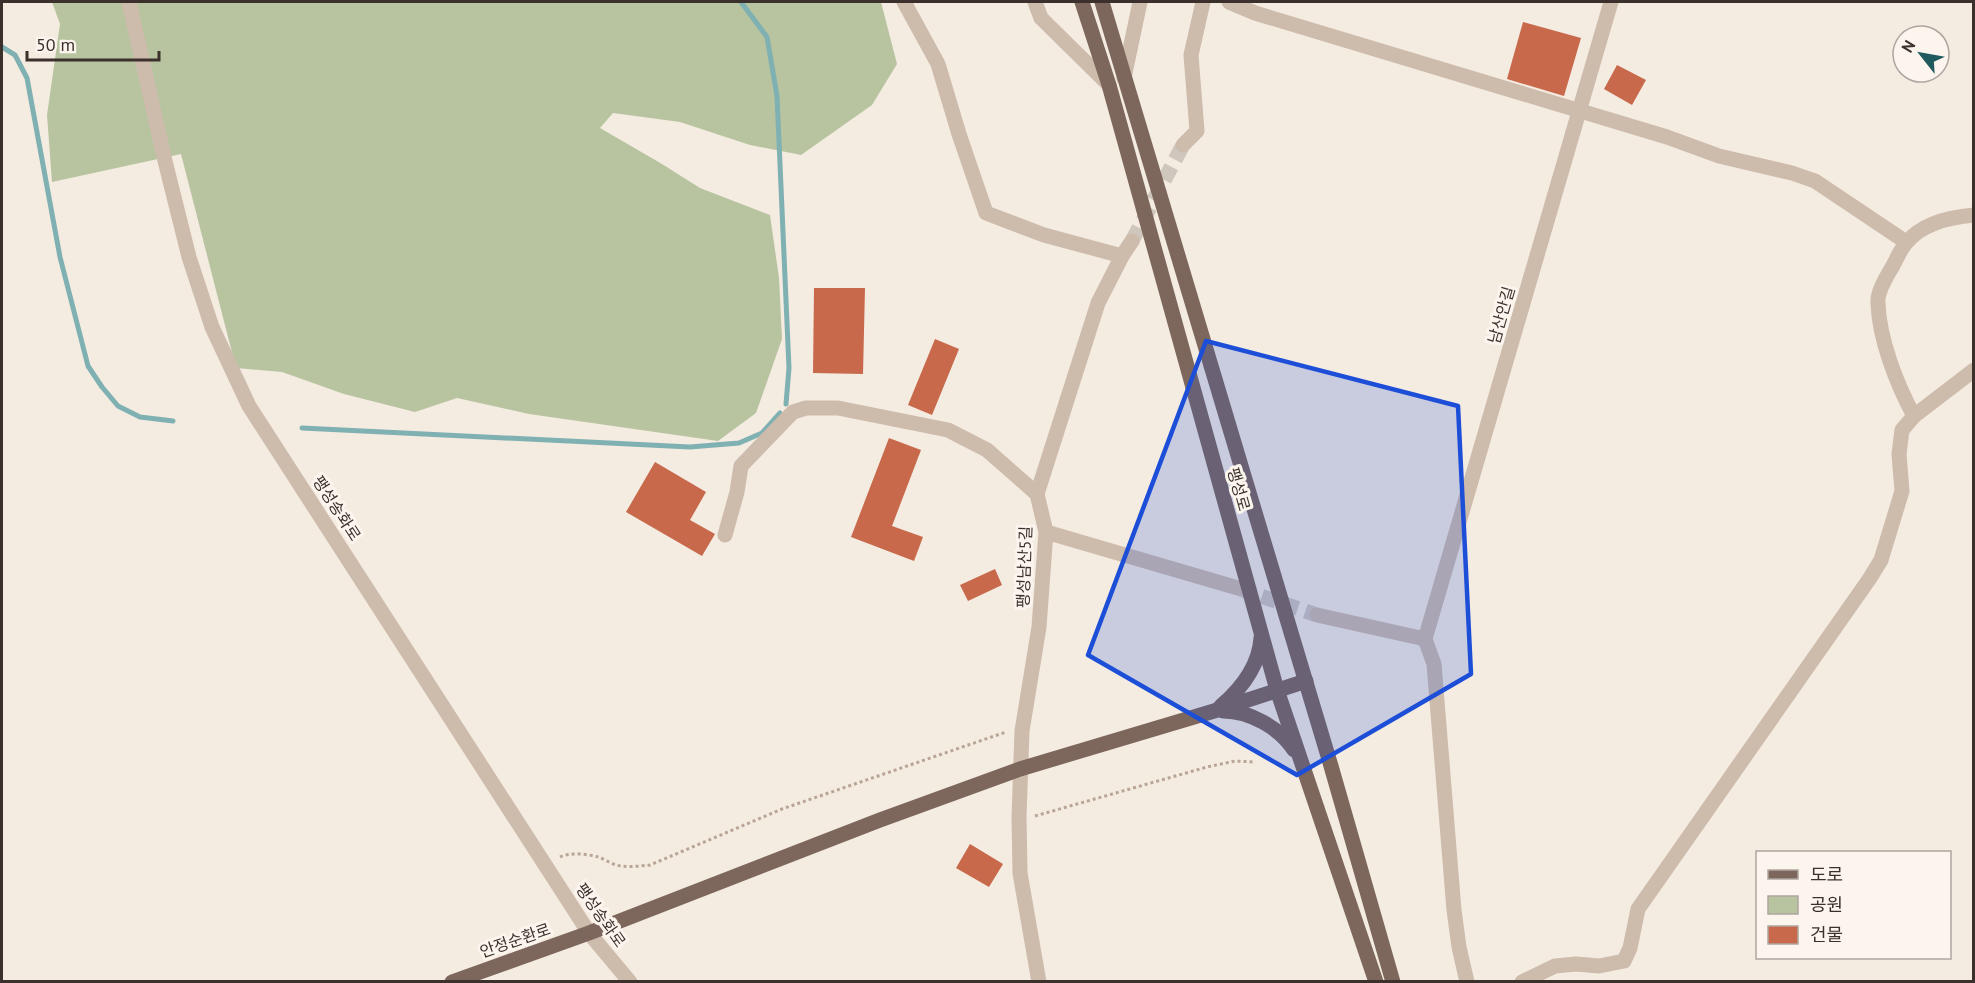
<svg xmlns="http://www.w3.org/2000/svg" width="1975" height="983" viewBox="0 0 1975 983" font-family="'PT Sans','Noto Sans KR',sans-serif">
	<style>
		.green { fill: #b8c4a0 }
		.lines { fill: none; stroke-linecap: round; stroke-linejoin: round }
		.stream { stroke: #7fb0b2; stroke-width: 5 }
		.building { fill: #c8694b }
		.minor-tunnel { stroke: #cfc6bd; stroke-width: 15; stroke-dasharray: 15 8; stroke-linecap: butt }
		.path { stroke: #b9a596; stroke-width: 3; stroke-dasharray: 3 3; stroke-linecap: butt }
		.minor { stroke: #cdbbac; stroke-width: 15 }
		.major { stroke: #7d675c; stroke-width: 15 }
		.marked { fill: #1d4ed8; fill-opacity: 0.2; stroke: #1d4ed8; stroke-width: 4.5; stroke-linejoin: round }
		.labels { text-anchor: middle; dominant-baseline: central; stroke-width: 6; stroke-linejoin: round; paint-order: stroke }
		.street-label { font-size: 16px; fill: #3b302b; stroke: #fbf5ee }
	</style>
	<rect width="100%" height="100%" fill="#f4ebe1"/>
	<polygon class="green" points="52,2 881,2 897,64 872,105 801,155 750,145 680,122 613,113 600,128 662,164 700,188 770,215 779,278 782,339 756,413 718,441 529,414 457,398 415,412 344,394 282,372 236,368 181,154 52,182 47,115 60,24"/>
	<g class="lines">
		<g class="stream">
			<polyline points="741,2 767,37 777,96 789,368 786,404"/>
			<polyline points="2,47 15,55 27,78 60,257 88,366 102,387 118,406 140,417 173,421"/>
			<polyline points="302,428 690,447 739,443 762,433 780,413"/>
		</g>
	</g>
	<g class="building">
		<polygon points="1523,22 1581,38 1564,96 1507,79"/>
		<polygon points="1617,65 1646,80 1632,105 1604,89"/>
		<polygon points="814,288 865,288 863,374 813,373"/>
		<polygon points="935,339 959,349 932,415 908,405"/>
		<polygon points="889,438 921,450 892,526 923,537 914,561 851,537"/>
		<polygon points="655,462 706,492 690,520 715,534 702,556 626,512"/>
		<polygon points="995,569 1002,585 968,601 960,585"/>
		<polygon points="970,844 1003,864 989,887 956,868"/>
	</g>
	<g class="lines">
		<g class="minor-tunnel">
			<polyline points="1132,241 1183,145"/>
			<polyline points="1240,589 1317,615"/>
		</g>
		<g class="path">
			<polyline points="1035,816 1207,767 1235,761 1254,762"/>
			<path d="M560,857C571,852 587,854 598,857C604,859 610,863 616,865C627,868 639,866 650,865L782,809L1006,732"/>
		</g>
		<g class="minor">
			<polyline points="129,2 165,161 189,257 212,327 249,406 589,933 630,982"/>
			<polyline points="904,2 938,64 959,134 986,213 1044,235 1122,256"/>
			<polyline points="1035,2 1041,18 1109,85"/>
			<polyline points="1229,2 1255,13 1667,137 1719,156 1792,173 1815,181 1906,242"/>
			<polyline points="1124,78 1140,2"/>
			<polyline points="1183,145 1197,131 1191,55 1203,2"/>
			<polyline points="1914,416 1974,370"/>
			<polyline points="1037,494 1098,303 1122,256 1132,241"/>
			<polyline points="1046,532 1238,588"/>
			<polyline points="725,535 737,492 741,466 793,412 806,408 838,408 948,430 987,450 1037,494 1046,532 1039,627 1022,731 1019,817 1020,873 1039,982"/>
			<polyline points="1317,615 1425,639"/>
			<polyline points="1425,639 1611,2"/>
			<polyline points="1425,639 1434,664 1454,910 1459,947 1467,982"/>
			<path d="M1522,982L1555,966L1576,964L1599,966L1624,961L1630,948L1638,909L1870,578L1881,560L1902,491L1899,454L1902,430L1914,416C1897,385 1879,339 1878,303C1877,293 1885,279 1891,269C1896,261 1900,249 1907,242C1923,223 1950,217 1974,215"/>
		</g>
		<g class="major">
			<polyline points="1082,2 1109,85 1277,690 1376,982"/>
			<polyline points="1102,2 1331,766 1393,982"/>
			<path d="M1221,706C1242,688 1259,666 1261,638"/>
			<path d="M1223,711C1250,711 1280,728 1294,750"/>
			<polyline points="452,982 589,933 880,820 1020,769 1214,711 1306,681"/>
		</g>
	</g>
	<path class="marked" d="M1206,341L1458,406L1471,674L1297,775L1088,655Z"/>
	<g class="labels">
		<g class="street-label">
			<text transform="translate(1501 315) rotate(-74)">남산안길</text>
			<text transform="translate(1239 489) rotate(74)">팽성로</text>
			<text transform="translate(337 508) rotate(57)">팽성송화로</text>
			<text transform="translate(1024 567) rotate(-88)">팽성남산5길</text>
			<text transform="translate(601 915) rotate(55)">팽성송화로</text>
			<text transform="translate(515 940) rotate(-19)">안정순환로</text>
		</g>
	</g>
	<rect width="1975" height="983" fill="none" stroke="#3b302b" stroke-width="6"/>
	<rect x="1756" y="851" width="195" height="108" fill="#fbf5ee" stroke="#aea6a0" stroke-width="1.5"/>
	<rect x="1768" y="870" width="30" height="9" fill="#7d675c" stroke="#aea6a0" stroke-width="1.5"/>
	<text x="1810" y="881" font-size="18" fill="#3b302b">도로</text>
	<rect x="1768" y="896" width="30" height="18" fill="#b8c4a0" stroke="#aea6a0" stroke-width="1.5"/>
	<text x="1810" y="911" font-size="18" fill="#3b302b">공원</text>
	<rect x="1768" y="926" width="30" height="18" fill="#c8694b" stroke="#aea6a0" stroke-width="1.5"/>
	<text x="1810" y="941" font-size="18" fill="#3b302b">건물</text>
	<g transform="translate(1921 54) rotate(301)"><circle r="28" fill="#fbf5ee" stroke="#aea6a0" stroke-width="1.5"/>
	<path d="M0-4.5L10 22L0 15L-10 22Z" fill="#1f5a5e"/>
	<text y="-9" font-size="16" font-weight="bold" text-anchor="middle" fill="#3b302b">N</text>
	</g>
	<path d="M27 51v9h132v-9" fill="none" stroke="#3b302b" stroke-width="3"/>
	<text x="36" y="51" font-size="18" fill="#3b302b" stroke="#fbf5ee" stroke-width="4.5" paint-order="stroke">50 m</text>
</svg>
